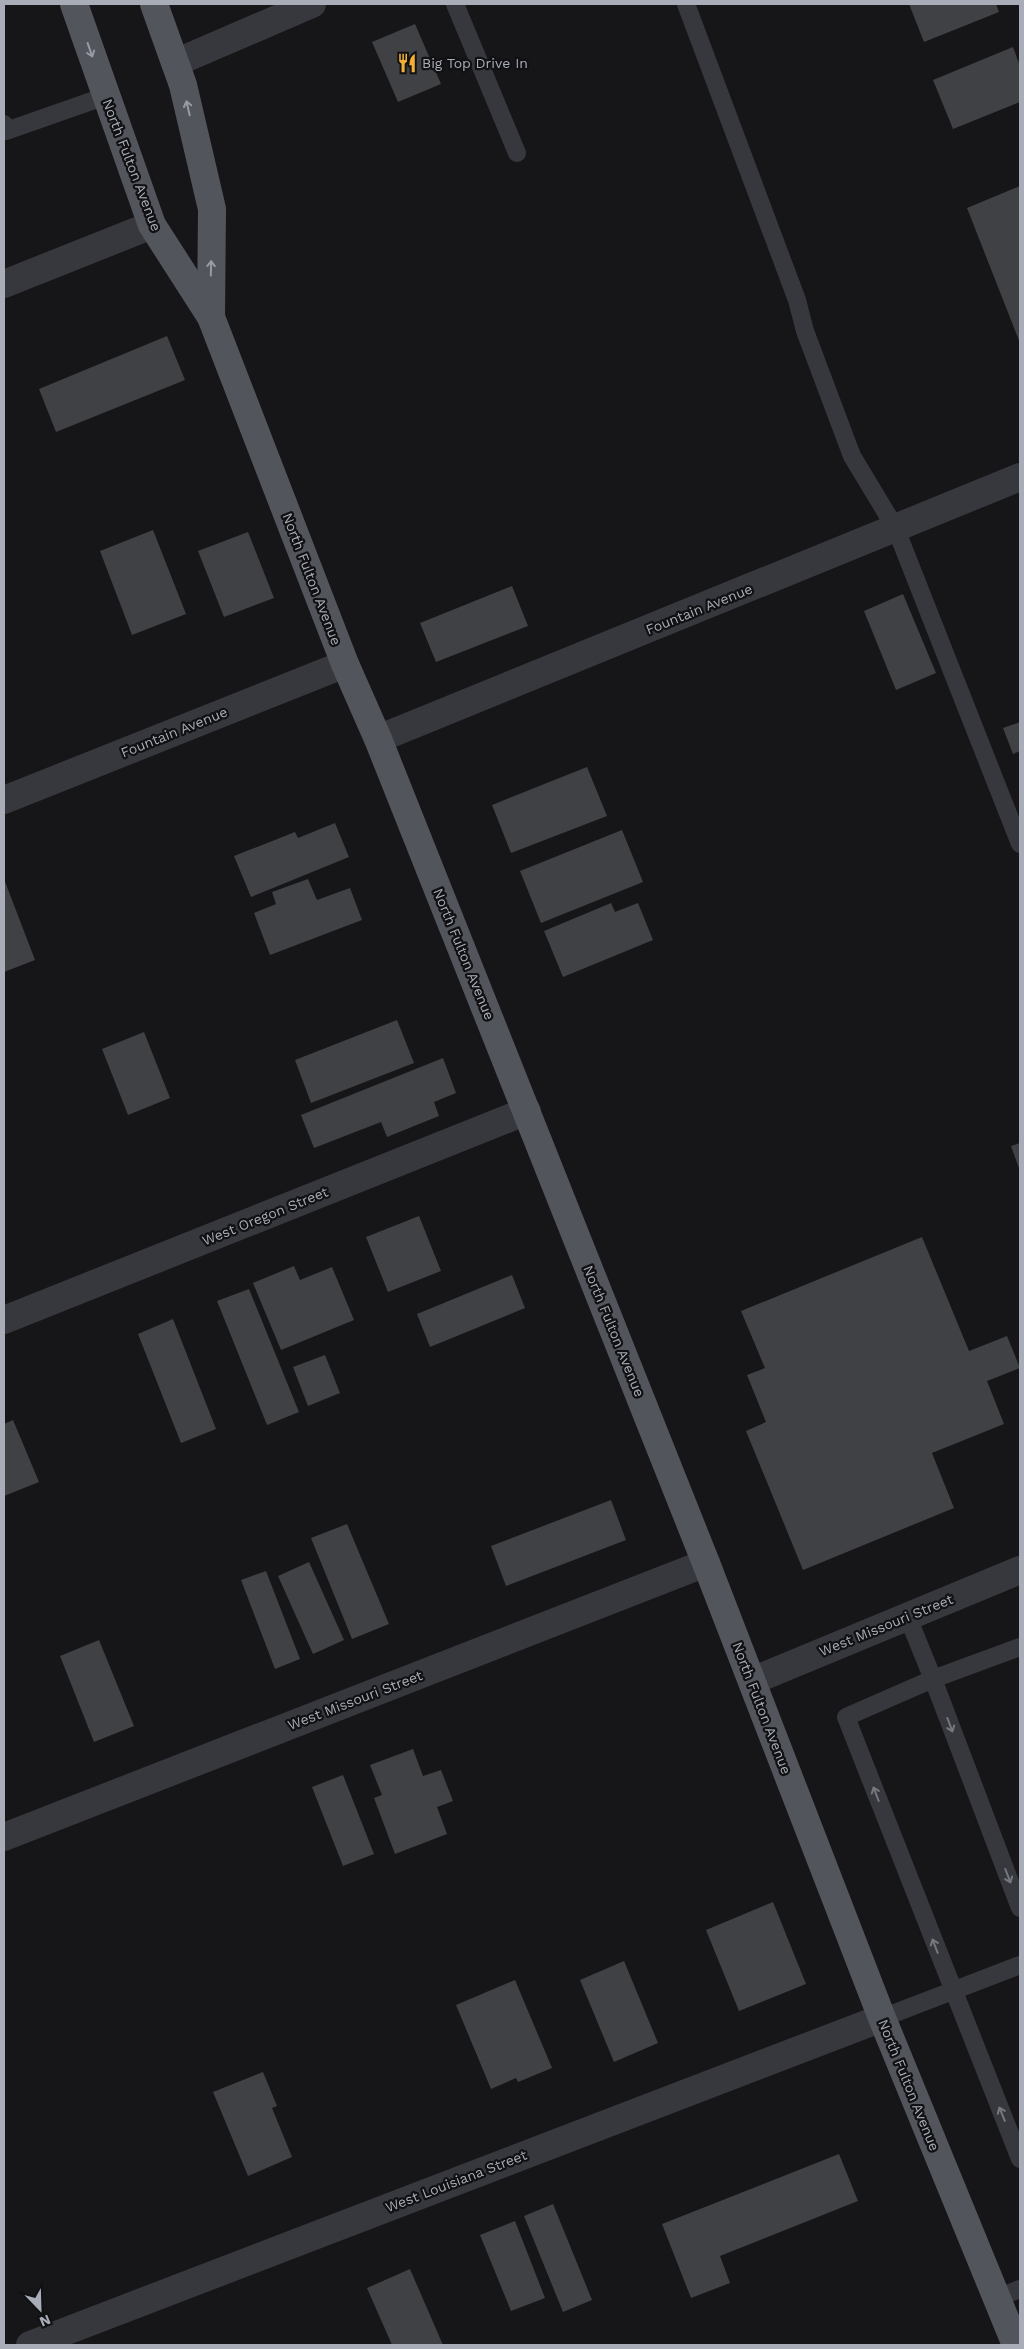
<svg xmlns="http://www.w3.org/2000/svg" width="1024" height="2349" viewBox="0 0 1024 2349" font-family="'Work Sans',sans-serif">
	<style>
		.building { fill: #404145 }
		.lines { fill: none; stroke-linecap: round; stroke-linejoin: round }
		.lane { stroke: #37383d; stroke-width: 18 }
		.street { stroke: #37383d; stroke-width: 28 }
		.primary { stroke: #53555c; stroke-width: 28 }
		.oneway { stroke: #979ba6 }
		.oneway2 { stroke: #757881 }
		.labels { text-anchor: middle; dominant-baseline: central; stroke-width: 4.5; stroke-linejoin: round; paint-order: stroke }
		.poi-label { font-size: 14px; fill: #a8adb8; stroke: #111113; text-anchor: start }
		.street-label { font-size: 14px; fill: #a8adb8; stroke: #111113 }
	</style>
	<rect width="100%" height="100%" fill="#161618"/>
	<g class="building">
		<polygon points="909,4 996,4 999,12 924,42"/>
		<polygon points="415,24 441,84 398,102 372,42"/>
		<polygon points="1013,47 1020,66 1020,102 953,129 933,80"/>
		<polygon points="1020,186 1020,343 967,208"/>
		<polygon points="167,336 185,380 56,432 39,389"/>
		<polygon points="153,530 186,614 132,635 100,551"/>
		<polygon points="248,532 274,598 224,617 198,551"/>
		<polygon points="512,586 528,626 436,662 420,623"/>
		<polygon points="903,594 936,673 896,690 864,611"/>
		<polygon points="1020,722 1020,751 1013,754 1003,728"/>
		<polygon points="587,767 607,816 511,853 492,805"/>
		<polygon points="335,823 349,857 251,897 234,856 295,832 298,838"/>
		<polygon points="622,830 643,882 541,923 520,871"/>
		<polygon points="4,879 35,960 4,972"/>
		<polygon points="308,879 317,900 350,888 362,920 270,955 254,913 276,904 272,892"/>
		<polygon points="611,903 615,912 638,903 653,940 563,977 544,931"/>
		<polygon points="397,1020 414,1063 311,1103 295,1060"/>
		<polygon points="144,1032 170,1098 128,1115 102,1049"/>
		<polygon points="443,1058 456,1093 434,1102 439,1116 387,1137 381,1122 314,1148 301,1115"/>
		<polygon points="1020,1143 1020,1171 1011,1146"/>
		<polygon points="419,1216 441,1271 388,1292 366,1237"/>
		<polygon points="922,1237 969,1351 1007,1336 1020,1368 987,1381 1004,1424 932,1453 954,1508 803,1570 746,1431 766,1422 747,1375 765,1368 741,1311"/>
		<polygon points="294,1266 300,1280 332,1267 354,1320 281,1350 253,1283"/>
		<polygon points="512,1275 525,1308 430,1347 417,1314"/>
		<polygon points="249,1289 299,1412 267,1425 217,1301"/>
		<polygon points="173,1319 216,1429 181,1443 138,1334"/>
		<polygon points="325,1355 340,1393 308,1406 293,1367"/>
		<polygon points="13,1420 39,1482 4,1496 4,1424"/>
		<polygon points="611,1500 626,1540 506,1586 491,1546"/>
		<polygon points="347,1524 389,1624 352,1639 311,1538"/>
		<polygon points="309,1562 344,1640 313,1654 278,1576"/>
		<polygon points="266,1571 300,1659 275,1669 241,1580"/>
		<polygon points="99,1640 134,1726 94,1742 60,1656"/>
		<polygon points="413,1749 423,1776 441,1770 453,1801 437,1807 447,1834 395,1854 374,1798 382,1795 370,1765"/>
		<polygon points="343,1775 374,1854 343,1866 312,1787"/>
		<polygon points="773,1902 806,1984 739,2011 706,1930"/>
		<polygon points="624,1961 658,2043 614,2062 580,1980"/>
		<polygon points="515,1980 552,2068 518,2082 516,2078 491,2089 456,2005"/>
		<polygon points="263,2072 277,2106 272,2108 292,2157 248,2176 213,2092"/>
		<polygon points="839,2154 858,2201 720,2256 730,2283 691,2298 662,2224"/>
		<polygon points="553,2204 592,2300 563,2312 524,2216"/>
		<polygon points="515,2221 545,2298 511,2311 480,2235"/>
		<polygon points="410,2269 443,2345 392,2345 367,2288"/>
	</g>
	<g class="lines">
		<g class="lane">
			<polyline points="455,4 517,153"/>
			<polyline points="686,4 797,300 805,331 852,456 896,529 1020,844"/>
			<polyline points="4,124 6,131 106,96"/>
			<polyline points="907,1615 933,1679 1020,1647"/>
			<polyline points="1020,1908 933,1679 846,1717 1020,2159"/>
			<polyline points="882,2018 1020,1965"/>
			<polyline points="997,2298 1020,2289"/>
		</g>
		<g class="street">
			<polyline points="175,63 312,4"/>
			<polyline points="4,284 152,225"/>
			<polyline points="378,739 1020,477"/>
			<polyline points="4,800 345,664"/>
			<polyline points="4,1320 527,1111"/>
			<polyline points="752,1681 1020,1570"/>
			<polyline points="4,1837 706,1563"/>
			<polyline points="30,2345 882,2018"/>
		</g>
		<g class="primary">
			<polyline points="74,4 152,225 211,317 345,664 378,739 706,1563 882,2018 1016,2345"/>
			<polyline points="154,4 183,85 212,209 211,317"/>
		</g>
	</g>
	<defs><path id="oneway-shaft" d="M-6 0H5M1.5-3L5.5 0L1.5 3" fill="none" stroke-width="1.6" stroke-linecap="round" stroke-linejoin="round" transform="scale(1.25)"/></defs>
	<g class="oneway">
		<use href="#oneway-shaft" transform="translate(90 50) rotate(71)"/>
		<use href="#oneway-shaft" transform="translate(188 108) rotate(-103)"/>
		<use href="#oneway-shaft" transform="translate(211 268) rotate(-89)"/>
	</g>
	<g class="oneway2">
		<use href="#oneway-shaft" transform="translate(950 1725) rotate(69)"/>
		<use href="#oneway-shaft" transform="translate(876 1794) rotate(-111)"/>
		<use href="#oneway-shaft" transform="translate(1008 1876) rotate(69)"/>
		<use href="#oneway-shaft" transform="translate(935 1946) rotate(-111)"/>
		<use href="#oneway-shaft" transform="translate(1002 2114) rotate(-112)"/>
	</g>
	<defs>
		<symbol id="restaurant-bare" viewBox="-9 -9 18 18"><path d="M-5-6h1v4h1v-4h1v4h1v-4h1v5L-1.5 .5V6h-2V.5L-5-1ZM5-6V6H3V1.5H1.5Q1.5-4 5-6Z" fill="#f2b134" stroke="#111113" stroke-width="2.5" paint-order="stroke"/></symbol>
	</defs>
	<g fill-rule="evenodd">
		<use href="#restaurant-bare" x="393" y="49" width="28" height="28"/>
	</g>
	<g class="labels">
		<g class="poi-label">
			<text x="422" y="63">Big Top Drive In</text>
		</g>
		<g class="street-label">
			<text transform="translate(132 165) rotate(69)">North Fulton Avenue</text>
			<text transform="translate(312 579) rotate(69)">North Fulton Avenue</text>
			<text transform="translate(699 609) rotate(-22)">Fountain Avenue</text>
			<text transform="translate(174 732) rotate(-22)">Fountain Avenue</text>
			<text transform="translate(464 954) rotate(68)">North Fulton Avenue</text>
			<text transform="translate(265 1216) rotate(-22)">West Oregon Street</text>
			<text transform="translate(614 1331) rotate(68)">North Fulton Avenue</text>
			<text transform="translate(886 1625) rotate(-22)">West Missouri Street</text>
			<text transform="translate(355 1700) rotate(-21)">West Missouri Street</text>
			<text transform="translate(762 1708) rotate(69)">North Fulton Avenue</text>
			<text transform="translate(909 2085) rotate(68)">North Fulton Avenue</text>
			<text transform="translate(456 2181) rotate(-21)">West Louisiana Street</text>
		</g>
	</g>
	<rect width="1024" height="2349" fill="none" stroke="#a8adb8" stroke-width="10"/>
	<g transform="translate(40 2309) rotate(157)" stroke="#111113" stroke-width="4" paint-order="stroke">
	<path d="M0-4L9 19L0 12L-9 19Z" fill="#a8adb8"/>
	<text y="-8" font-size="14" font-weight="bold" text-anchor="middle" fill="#a8adb8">N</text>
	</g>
</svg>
